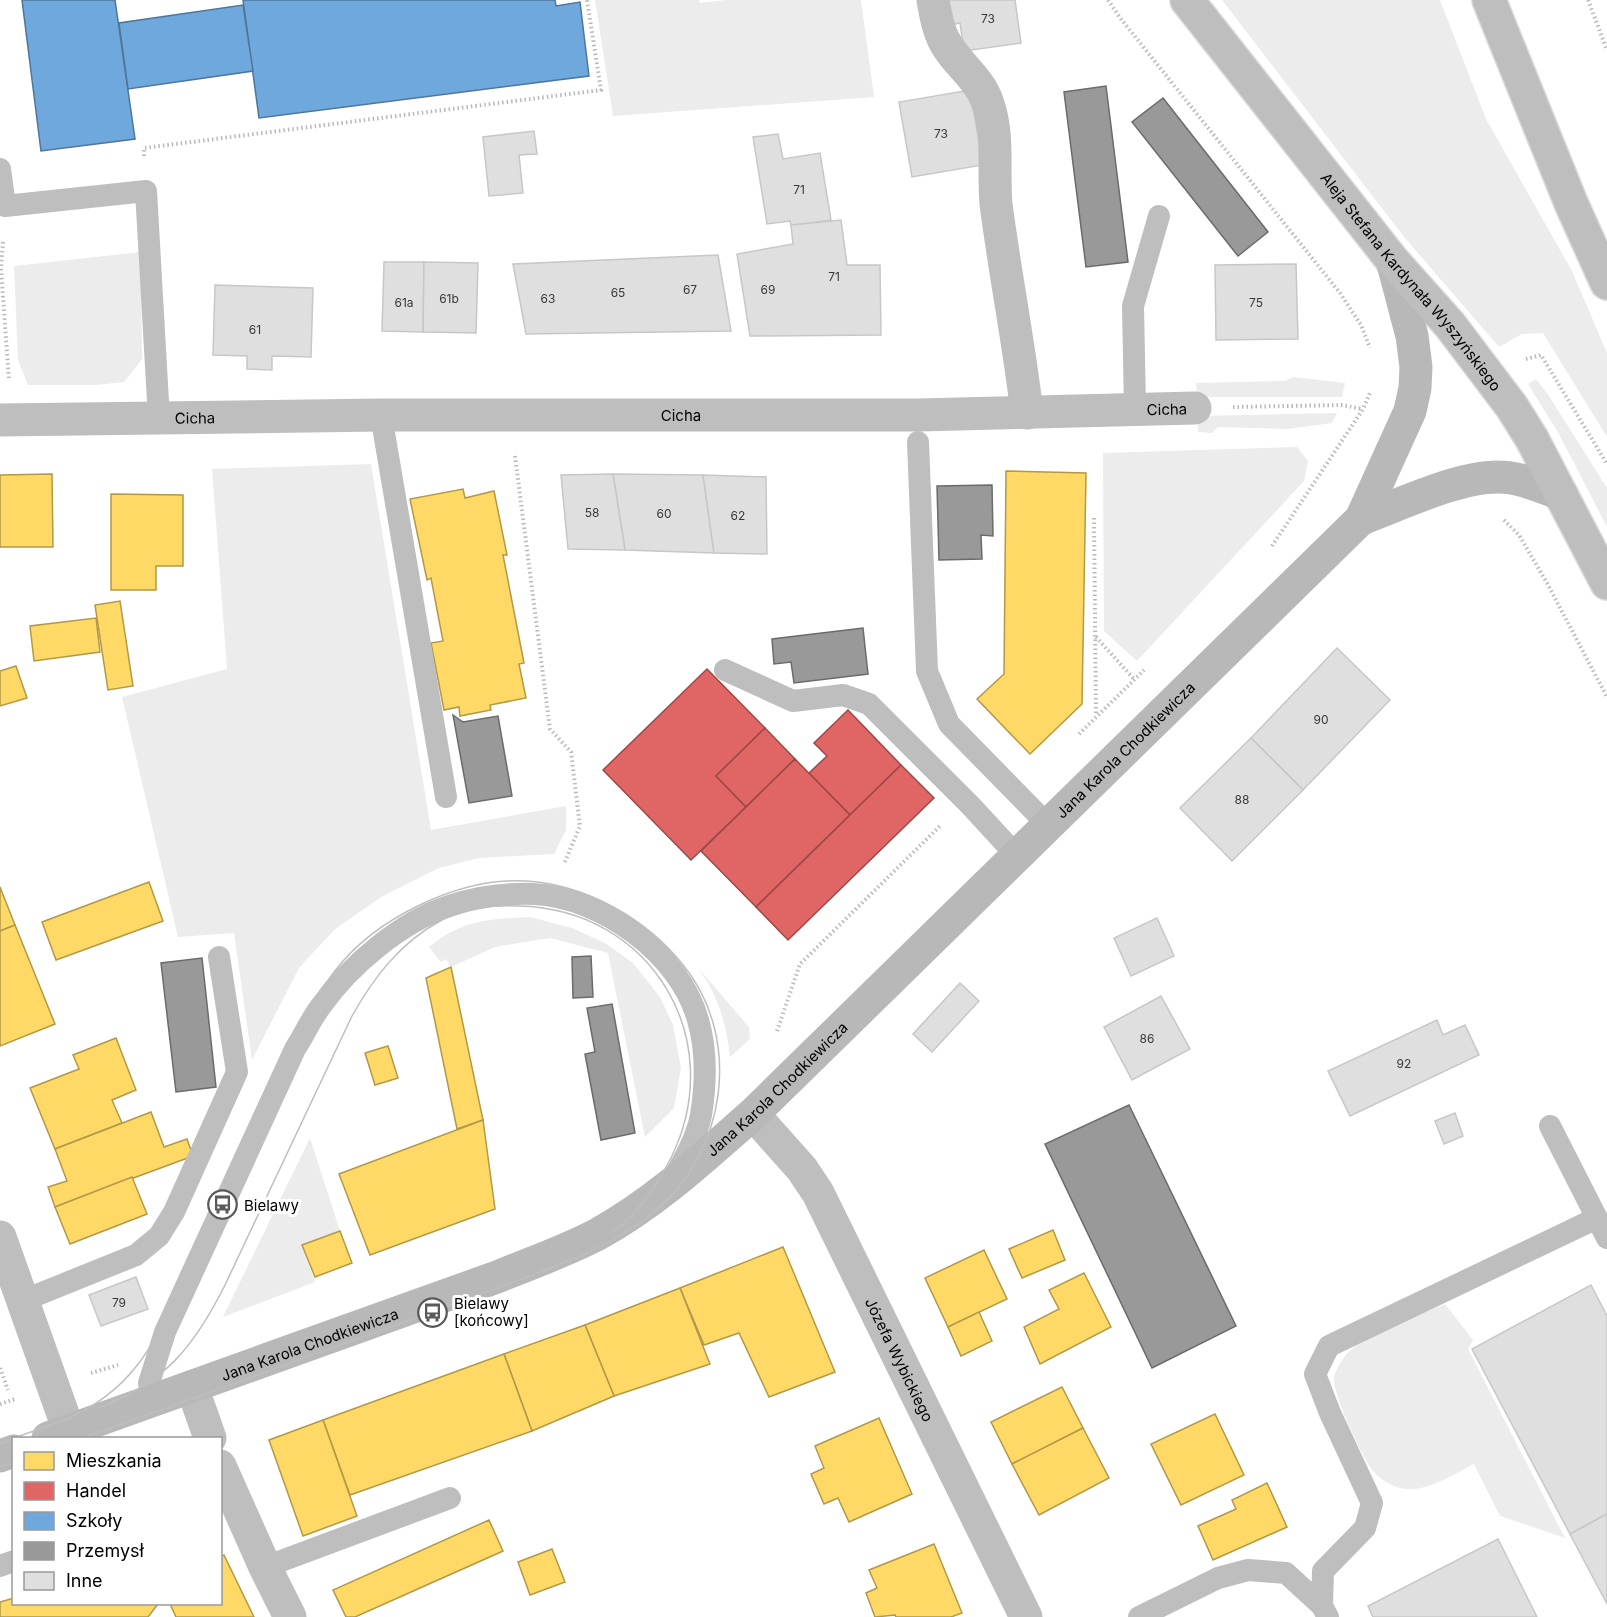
<svg xmlns="http://www.w3.org/2000/svg" width="1607" height="1617" viewBox="0 0 1607 1617" font-family="Inter,sans-serif">
	<style>
		.green { fill: #ececec }
		.homes { fill: #ffd966; stroke: #b29847; stroke-width: 1.5 }
		.shops { fill: #e06666; stroke: #9d4747; stroke-width: 1.5 }
		.schools { fill: #6fa8dc; stroke: #4e769a; stroke-width: 1.5 }
		.industry { fill: #999; stroke: #6b6b6b; stroke-width: 1.5 }
		.building { fill: #dfdfdf; stroke: #c7c7c7; stroke-width: 1.5 }
		.lines { fill: none; stroke-linecap: round; stroke-linejoin: round }
		.primary-casing { stroke: #dbdbdb; stroke-width: 36 }
		.path { stroke: #b9b9b9; stroke-width: 4; stroke-dasharray: 1.5 3; stroke-linecap: butt }
		.lane { stroke: #bebebe; stroke-width: 22 }
		.street { stroke: #bebebe; stroke-width: 33 }
		.secondary { stroke: #b8b8b8; stroke-width: 33 }
		.primary { stroke: #bebebe; stroke-width: 33 }
		.tram { stroke: #bebebe; stroke-width: 1.5 }
		.labels { text-anchor: middle; dominant-baseline: central; stroke-width: 6; stroke-linejoin: round; paint-order: stroke }
		.number-label { font-size: 12px; fill: #383838 }
		.street-label { font-size: 15px; fill: #000; stroke: #fff }
		.poi-label { font-size: 15px; fill: #000; stroke: #fff; text-anchor: start }
	</style>
	<rect width="100%" height="100%" fill="#fff"/>
	<g class="green">
		<polygon points="595,0 699,0 700,3 726,0 861,0 874,97 613,116"/>
		<polygon points="1222,0 1440,0 1486,119 1572,271 1607,353 1607,437 1543,333 1522,334 1499,347 1404,237"/>
		<polygon points="141,252 142,359 124,382 95,385 28,385 18,360 14,266"/>
		<polygon points="1293,377 1345,383 1342,397 1197,397 1196,383 1285,381"/>
		<polygon points="1536,379 1549,396 1607,488 1607,527 1559,434 1528,384"/>
		<polygon points="1337,413 1332,423 1287,429 1218,427 1212,433 1198,432 1197,416"/>
		<polygon points="1297,447 1308,461 1304,481 1137,661 1104,631 1103,453"/>
		<polygon points="371,464 431,830 566,806 566,830 554,854 479,858 439,868 381,897 334,930 299,968 252,1060 234,933 178,937 122,697 227,669 212,469"/>
		<path d="M530,917L572,928L605,943L633,963L660,997L673,1025L681,1068L674,1108L645,1137L608,953L550,938L495,947L451,967L446,959L441,962L429,947C462,920 489,919 530,917Z"/>
		<path d="M699,969L749,1027L750,1039L730,1057C726,1022 719,998 699,969Z"/>
		<polygon points="310,1138 340,1231 302,1245 315,1282 223,1317"/>
		<path d="M1445,1304L1473,1340L1468,1349L1565,1538L1500,1516L1474,1464C1454,1474 1429,1491 1406,1489C1395,1488 1381,1481 1374,1472C1363,1459 1331,1392 1334,1376C1336,1370 1341,1361 1345,1356C1360,1336 1420,1315 1445,1304Z"/>
	</g>
	<g class="homes">
		<polygon points="1006,471 1086,473 1082,704 1030,754 977,699 1004,674"/>
		<polygon points="52,474 53,547 0,547 0,475"/>
		<polygon points="463,489 465,498 494,491 507,555 503,555 524,663 519,664 526,698 490,705 491,710 460,716 459,707 444,710 431,643 443,641 431,578 427,580 410,499"/>
		<polygon points="111,494 183,495 183,566 156,566 156,590 111,590"/>
		<polygon points="120,601 133,686 108,690 95,605"/>
		<polygon points="96,618 100,652 34,661 30,626"/>
		<polygon points="16,666 27,698 0,706 0,671"/>
		<polygon points="149,882 163,921 56,960 42,922"/>
		<polygon points="0,887 15,925 0,931"/>
		<polygon points="15,925 55,1024 0,1046 0,931"/>
		<polygon points="451,967 483,1120 457,1129 426,978"/>
		<polygon points="116,1038 136,1090 112,1100 122,1123 55,1149 30,1088 79,1069 73,1055"/>
		<polygon points="388,1046 398,1078 375,1085 365,1053"/>
		<polygon points="151,1112 164,1147 187,1139 193,1156 55,1207 48,1187 67,1181 55,1149"/>
		<polygon points="483,1120 495,1209 370,1255 339,1174"/>
		<polygon points="132,1177 147,1214 70,1244 55,1207"/>
		<polygon points="1053,1230 1065,1260 1022,1278 1009,1249"/>
		<polygon points="340,1231 352,1263 315,1277 302,1245"/>
		<polygon points="783,1247 835,1372 769,1397 739,1333 704,1345 680,1288"/>
		<polygon points="984,1250 1007,1299 948,1327 925,1278"/>
		<polygon points="1084,1273 1111,1327 1040,1364 1024,1327 1059,1309 1049,1290"/>
		<polygon points="680,1288 710,1364 614,1396 585,1325"/>
		<polygon points="979,1312 992,1341 961,1356 948,1327"/>
		<polygon points="585,1325 614,1396 532,1431 504,1354"/>
		<polygon points="504,1354 532,1431 350,1495 323,1420"/>
		<polygon points="1062,1387 1083,1428 1012,1464 991,1422"/>
		<polygon points="1215,1414 1244,1475 1181,1505 1151,1444"/>
		<polygon points="879,1418 912,1494 849,1522 838,1498 824,1504 811,1474 824,1468 815,1446"/>
		<polygon points="323,1420 357,1516 303,1536 269,1440"/>
		<polygon points="1083,1428 1109,1478 1039,1515 1012,1464"/>
		<polygon points="1267,1483 1287,1527 1213,1560 1198,1526 1236,1509 1232,1500"/>
		<polygon points="489,1520 503,1551 355,1617 346,1617 333,1590"/>
		<polygon points="934,1544 962,1613 951,1617 896,1617 895,1615 875,1617 866,1593 877,1588 869,1570"/>
		<polygon points="552,1549 565,1582 530,1595 518,1562"/>
		<polygon points="224,1555 254,1617 176,1617 170,1604 220,1604 220,1557"/>
		<polygon points="14,1598 14,1604 158,1604 148,1617 0,1617 0,1602"/>
	</g>
	<g class="shops">
		<polygon points="707,669 765,728 716,776 746,807 691,860 603,770"/>
		<polygon points="848,710 901,765 850,815 809,773 827,756 814,743"/>
		<polygon points="765,728 795,759 746,807 716,776"/>
		<polygon points="795,759 850,815 756,907 701,851"/>
		<polygon points="901,765 934,798 788,940 756,907"/>
	</g>
	<g class="schools">
		<polygon points="22,0 115,0 135,139 41,151"/>
		<polygon points="243,0 555,0 556,6 580,2 589,76 259,118"/>
		<polygon points="243,5 253,71 128,89 119,23"/>
	</g>
	<g class="industry">
		<polygon points="1106,86 1128,262 1086,267 1064,92"/>
		<polygon points="1163,98 1268,232 1238,256 1132,122"/>
		<polygon points="992,485 993,536 981,535 982,559 939,560 937,486"/>
		<polygon points="863,628 868,674 794,683 791,662 774,664 772,639"/>
		<polygon points="453,715 463,722 498,716 512,796 469,803"/>
		<polygon points="591,956 593,997 573,998 572,957"/>
		<polygon points="202,958 216,1087 176,1092 161,963"/>
		<polygon points="612,1004 635,1133 601,1140 585,1054 595,1052 587,1008"/>
		<polygon points="1129,1105 1236,1326 1152,1368 1045,1144"/>
	</g>
	<g class="building">
		<polygon points="942,0 1015,0 1021,43 964,51 960,23 946,26"/>
		<polygon points="970,90 983,165 912,177 899,102"/>
		<polygon points="534,131 537,154 519,155 523,193 489,196 483,137"/>
		<polygon points="778,134 783,159 820,153 831,220 797,225 791,225 790,221 767,224 753,137"/>
		<polygon points="841,220 847,265 880,265 881,335 750,336 737,254 793,244 791,225"/>
		<polygon points="718,255 731,331 526,334 513,264"/>
		<polygon points="384,262 424,262 423,332 382,331"/>
		<polygon points="424,262 478,263 476,333 423,332"/>
		<polygon points="1296,264 1298,339 1216,340 1215,265"/>
		<polygon points="215,285 313,288 311,357 272,356 272,370 247,369 247,356 213,355"/>
		<polygon points="613,474 703,475 714,553 625,550"/>
		<polygon points="613,474 625,550 568,549 561,475"/>
		<polygon points="703,475 766,477 767,554 714,553"/>
		<polygon points="1337,648 1390,700 1303,790 1251,738"/>
		<polygon points="1251,738 1303,790 1232,861 1180,808"/>
		<polygon points="1157,918 1174,956 1131,976 1114,938"/>
		<polygon points="960,983 979,1001 932,1052 913,1034"/>
		<polygon points="1161,996 1190,1049 1132,1080 1104,1027"/>
		<polygon points="1437,1020 1443,1035 1465,1025 1479,1055 1350,1116 1328,1071"/>
		<polygon points="1455,1113 1463,1136 1444,1144 1435,1121"/>
		<polygon points="136,1277 148,1309 101,1326 89,1295"/>
		<polygon points="1591,1285 1607,1316 1607,1514 1570,1534 1472,1349"/>
		<polygon points="1607,1514 1607,1604 1570,1534"/>
		<polygon points="1498,1539 1537,1617 1373,1617 1368,1606"/>
	</g>
	<g class="lines">
		<defs>
			<g id="primary">
				<path id="s4" d="M1187,0L1392,260L1450,325L1512,407L1532,439L1607,583"/>
				<polyline points="1489,0 1571,203 1607,283"/>
			</g>
		</defs>
		<use href="#primary" class="primary-casing"/>
		<g class="path">
			<polyline points="1108,0 1121,19 1340,293 1361,325 1370,348"/>
			<polyline points="1588,0 1607,50"/>
			<polyline points="144,156 144,148 601,90 587,0"/>
			<polyline points="3,242 1,268 9,381"/>
			<polyline points="1526,359 1541,355 1607,464"/>
			<polyline points="1233,407 1341,405 1363,409"/>
			<polyline points="515,456 550,729 571,752 580,826 564,864"/>
			<polyline points="1094,518 1096,715"/>
			<polyline points="1504,520 1519,535 1547,583 1607,697"/>
			<polyline points="1272,546 1363,409 1370,393"/>
			<polyline points="1096,637 1134,679"/>
			<polyline points="1079,734 1144,670"/>
			<polyline points="777,1031 800,964 941,825"/>
			<polyline points="0,1368 8,1390"/>
			<polyline points="91,1373 118,1365"/>
			<polyline points="0,1404 15,1399"/>
		</g>
		<g class="lane">
			<polyline points="0,169 5,206 146,191 159,419"/>
			<polyline points="1135,409 1133,306 1159,216"/>
			<polyline points="381,415 446,797"/>
			<polyline points="918,442 927,671 949,724 1048,825"/>
			<polyline points="725,670 793,701 843,695 869,704 971,806 1017,856"/>
			<polyline points="1550,1126 1607,1238"/>
			<polyline points="22,1301 136,1255 159,1236 174,1212 237,1072 219,957"/>
			<path d="M153,1401L149,1383L165,1332L295,1049C304,1035 311,1019 321,1006C350,965 401,922 449,906C475,897 506,893 534,894C602,897 680,954 698,1020C707,1051 706,1084 701,1115C697,1136 686,1156 676,1174"/>
			<polyline points="0,1566 14,1561"/>
			<polyline points="265,1567 450,1498"/>
			<polyline points="1139,1617 1218,1578 1248,1570 1286,1573 1322,1606"/>
			<polyline points="1328,1617 1322,1606 1323,1571 1365,1528 1372,1503 1330,1413 1315,1374 1329,1346 1597,1218"/>
		</g>
		<g class="street">
			<path d="M933,0C935,12 937,25 942,36C952,61 980,77 988,104C999,135 993,171 996,204C1005,274 1019,343 1027,413"/>
			<path id="s1" d="M0,420L381,415H919L1195,408"/>
			<path id="s2" d="M753,1114L802,1169L818,1193L1026,1617"/>
			<polyline points="0,1237 69,1431"/>
			<polyline points="192,1387 210,1438"/>
			<polyline points="220,1466 265,1567 290,1617"/>
		</g>
		<g class="secondary">
			<path d="M1361,519C1399,505 1459,476 1499,477C1520,477 1541,487 1561,494"/>
			<path id="s3" d="M48,1438L497,1277C531,1263 566,1251 598,1234C656,1202 704,1157 753,1114L1361,519L1410,411L1415,388L1416,367L1412,336L1392,260"/>
			<polyline points="0,1456 14,1451"/>
		</g>
		<use href="#primary" class="primary"/>
		<g class="tram">
			<path d="M98,1408C165,1383 194,1347 225,1285L352,1016C374,977 400,943 440,921C462,908 494,905 519,906C652,909 729,1040 671,1158C657,1186 638,1213 613,1232"/>
			<path d="M65,1420C139,1388 157,1336 190,1269C200,1247 213,1226 223,1204C235,1179 246,1154 257,1128C272,1095 287,1061 303,1028C312,1009 321,989 334,972C375,918 459,877 527,881C587,885 647,919 684,966C743,1040 726,1154 653,1213C603,1254 530,1275 470,1298C402,1324 332,1347 263,1373C203,1395 143,1417 82,1438"/>
			<polyline points="14,1438 73,1417"/>
			<polyline points="0,1444 14,1439"/>
			<polyline points="0,1467 14,1462"/>
		</g>
	</g>
	<defs>
		<symbol id="bus-ring" viewBox="-11 -11 22 22"><circle r="9.5" fill="#fff" stroke="#595959" stroke-width="1.5"/><path d="M-5-6H5V4H4V6H2V4H-2V6H-4V4H-5ZM-3.5-4V0h7V-4ZM-3.5 1.2v1.5H-2V1.2ZM2 1.2v1.5H3.5V1.2Z" fill="#595959"/></symbol>
	</defs>
	<g fill-rule="evenodd">
		<use href="#bus-ring" x="206" y="1188" width="33" height="33"/>
		<use href="#bus-ring" x="416" y="1296" width="33" height="33"/>
	</g>
	<g class="labels">
		<g class="number-label">
			<text x="988" y="18">73</text>
			<text x="941" y="133">73</text>
			<text x="799" y="189">71</text>
			<text x="834" y="276">71</text>
			<text x="690" y="289">67</text>
			<text x="768" y="289">69</text>
			<text x="618" y="292">65</text>
			<text x="449" y="298">61b</text>
			<text x="548" y="298">63</text>
			<text x="404" y="302">61a</text>
			<text x="1256" y="302">75</text>
			<text x="255" y="329">61</text>
			<text x="592" y="512">58</text>
			<text x="664" y="513">60</text>
			<text x="738" y="515">62</text>
			<text x="1321" y="719">90</text>
			<text x="1242" y="799">88</text>
			<text x="1147" y="1038">86</text>
			<text x="1404" y="1063">92</text>
			<text x="119" y="1302">79</text>
		</g>
		<g class="street-label">
			<text stroke="none"><textPath href="#s4" startOffset="360">Aleja Stefana Kardynała Wyszyńskiego</textPath></text>
			<text stroke="none"><textPath href="#s1" startOffset="1167">Cicha</textPath></text>
			<text stroke="none"><textPath href="#s1" startOffset="681">Cicha</textPath></text>
			<text stroke="none"><textPath href="#s1" startOffset="195">Cicha</textPath></text>
			<text stroke="none"><textPath href="#s3" startOffset="1304">Jana Karola Chodkiewicza</textPath></text>
			<text stroke="none"><textPath href="#s3" startOffset="818">Jana Karola Chodkiewicza</textPath></text>
			<text stroke="none"><textPath href="#s3" startOffset="278">Jana Karola Chodkiewicza</textPath></text>
			<text stroke="none"><textPath href="#s2" startOffset="288">Józefa Wybickiego</textPath></text>
		</g>
		<g class="poi-label">
			<text x="244" y="1205">Bielawy</text>
			<text x="454" y="1303">Bielawy<tspan x="454" dy="17">[końcowy]</tspan></text>
		</g>
	</g>
	<rect x="12" y="1437" width="210" height="168" fill="#ffffff" stroke="#999999" stroke-width="1.5"/>
	<rect x="24" y="1452" width="30" height="18" fill="#ffd966" stroke="#999999" stroke-width="1.5"/>
	<text x="66" y="1467" font-size="18" fill="#000000">Mieszkania</text>
	<rect x="24" y="1482" width="30" height="18" fill="#e06666" stroke="#999999" stroke-width="1.5"/>
	<text x="66" y="1497" font-size="18" fill="#000000">Handel</text>
	<rect x="24" y="1512" width="30" height="18" fill="#6fa8dc" stroke="#999999" stroke-width="1.5"/>
	<text x="66" y="1527" font-size="18" fill="#000000">Szkoły</text>
	<rect x="24" y="1542" width="30" height="18" fill="#999999" stroke="#999999" stroke-width="1.5"/>
	<text x="66" y="1557" font-size="18" fill="#000000">Przemysł</text>
	<rect x="24" y="1572" width="30" height="18" fill="#dfdfdf" stroke="#999999" stroke-width="1.5"/>
	<text x="66" y="1587" font-size="18" fill="#000000">Inne</text>
</svg>
